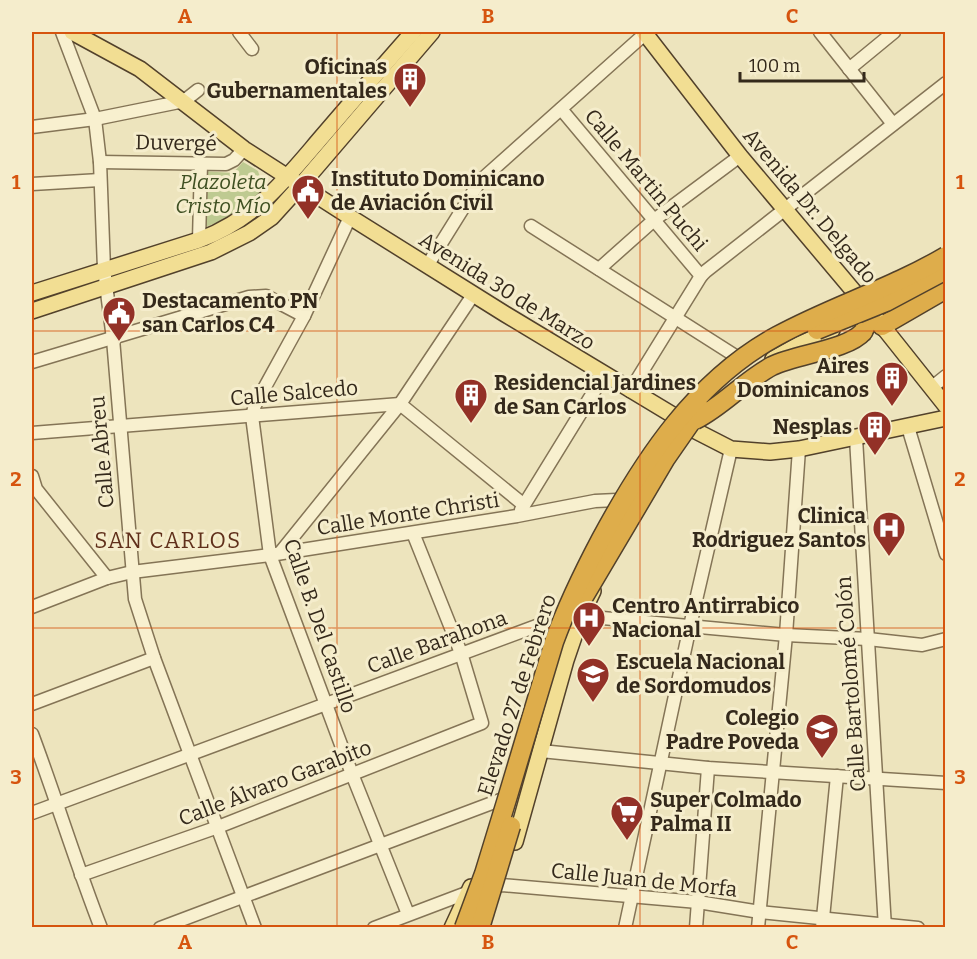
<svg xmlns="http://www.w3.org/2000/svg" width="977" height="959" viewBox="0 0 977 959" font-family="Bitter,serif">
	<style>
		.green { fill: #beca91 }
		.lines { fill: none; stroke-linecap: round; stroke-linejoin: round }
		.minor-casing { stroke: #847456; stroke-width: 15 }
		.major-casing { stroke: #52412b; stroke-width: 18 }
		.highway-casing { stroke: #52412b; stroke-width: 21 }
		.minor { stroke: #f8f0cf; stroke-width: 12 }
		.major { stroke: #f2de93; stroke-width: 15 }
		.highway { stroke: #dead4b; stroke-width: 18 }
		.highway-bridge-casing { stroke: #52412b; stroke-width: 21; stroke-linecap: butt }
		.highway-bridge { stroke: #dead4b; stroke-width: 18 }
		.grid { fill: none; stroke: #d6540e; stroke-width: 1.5; stroke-opacity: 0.55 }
		.labels { text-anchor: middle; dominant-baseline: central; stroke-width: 6; stroke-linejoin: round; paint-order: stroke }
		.poi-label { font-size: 21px; font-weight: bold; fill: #34291b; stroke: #f5edcc; text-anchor: start }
		.street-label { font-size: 21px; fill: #34291b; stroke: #f5edcc }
		.park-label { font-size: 21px; font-style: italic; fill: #3f5022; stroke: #f5edcc }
		.neighbourhood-label { font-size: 22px; letter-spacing: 1.5px; fill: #60301b; stroke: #f5edcc }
		.neatline { fill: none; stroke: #d6540e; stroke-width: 2 }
		.grid-label { font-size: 20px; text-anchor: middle; font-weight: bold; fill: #d6540e }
	</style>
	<rect width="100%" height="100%" fill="#ede4bd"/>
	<path class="green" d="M243,162L258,171L264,189C244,208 228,220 202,228L201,171L233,173Z"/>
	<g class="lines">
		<defs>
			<g id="minor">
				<polyline points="62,32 95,119 100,162 104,269 113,339 135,599 154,658 255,928"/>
				<polyline points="239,32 252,49"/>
				<polyline points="820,32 893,124"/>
				<polyline points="849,69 894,32"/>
				<polyline points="561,109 701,276"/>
				<polyline points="32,127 95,119 184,101 198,90"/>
				<polyline points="100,162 226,164 234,160 244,149"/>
				<polyline points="32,184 100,180"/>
				<polyline points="350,217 304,316 255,405 252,416 270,555 352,774 408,914"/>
				<polyline points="531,226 737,357"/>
				<polyline points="199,240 201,163"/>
				<polyline points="427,266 480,181 647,32"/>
				<polyline points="599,269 654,220 740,156"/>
				<polyline points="32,362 249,297 266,296 304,316"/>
				<polyline points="931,388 946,376"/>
				<polyline points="630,391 701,276 706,271 946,83"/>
				<polyline points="908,427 946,554"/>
				<polyline points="32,433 400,404 524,505"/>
				<polyline points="856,438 885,928"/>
				<polyline points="32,476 36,489 107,578"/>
				<polyline points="521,510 604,375"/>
				<polyline points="280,553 400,404 473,295"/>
				<polyline points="32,607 107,578 132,572 270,555 517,516 595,501 617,500"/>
				<polyline points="32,704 154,658"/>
				<path d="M32,734C56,798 76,864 101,928"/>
				<polyline points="541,751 708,768 946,783"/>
				<polyline points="32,813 558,618 581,616 786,635 868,639 922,645 946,639"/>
				<polyline points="81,875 218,827 482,723 461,653 413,533"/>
				<polyline points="160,928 500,800"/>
				<polyline points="374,928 469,892 502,885 698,902 760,912 918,928"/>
				<polyline points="625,928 690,626 731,449"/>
				<polyline points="696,928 708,768"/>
				<polyline points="758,928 786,635 799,449"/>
				<polyline points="822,928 837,776"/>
			</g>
			<g id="major">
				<polyline points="72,32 140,69 244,149 350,217 505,314 676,417 692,429 731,449 770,452 799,449 946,418"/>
				<polyline points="644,32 740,156 872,313 946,406"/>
				<path d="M32,293L199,240C258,218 287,177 326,132C355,98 384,65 413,32"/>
				<polyline points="32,311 211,252 249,233 272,217 301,185 432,32"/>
				<polyline points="773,359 800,344 832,330"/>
				<polyline points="515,842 566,660 581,616 593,591"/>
				<polyline points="452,928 471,887"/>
			</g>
			<g id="highway">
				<polyline points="882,326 946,289"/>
				<polyline points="863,332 872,313"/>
			</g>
		</defs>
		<use href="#minor" class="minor-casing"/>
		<use href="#major" class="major-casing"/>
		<use href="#highway" class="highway-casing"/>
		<use href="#minor" class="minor"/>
		<use href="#major" class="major"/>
		<use href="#highway" class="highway"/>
		<defs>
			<g id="highway-bridge">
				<polyline points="817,330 886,302 946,270"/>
				<path d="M695,420C723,406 744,381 772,366C796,354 847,350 863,332"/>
				<polyline points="582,600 666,458 691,422 702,410"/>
				<path d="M464,928L484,874L507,799L554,642C567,606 583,573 601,539C644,459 696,380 777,336C832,306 892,288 946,256"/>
				<polyline points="480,928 511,826"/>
			</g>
		</defs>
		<use href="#highway-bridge" class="highway-bridge-casing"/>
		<use href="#highway-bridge" class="highway-bridge"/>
	</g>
	<path class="grid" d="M337,32V928M640,32V928M32,331H946M32,628H946"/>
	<defs>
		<symbol id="building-pin" viewBox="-11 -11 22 30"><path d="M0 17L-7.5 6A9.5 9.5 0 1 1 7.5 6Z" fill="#933127" stroke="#f5edcc"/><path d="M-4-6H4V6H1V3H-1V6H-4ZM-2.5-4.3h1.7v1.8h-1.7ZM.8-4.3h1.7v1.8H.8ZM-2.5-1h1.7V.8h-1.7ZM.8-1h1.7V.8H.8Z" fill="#fff"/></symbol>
		<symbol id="civic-pin" viewBox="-11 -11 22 30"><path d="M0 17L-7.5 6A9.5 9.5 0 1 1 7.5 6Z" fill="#933127" stroke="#f5edcc"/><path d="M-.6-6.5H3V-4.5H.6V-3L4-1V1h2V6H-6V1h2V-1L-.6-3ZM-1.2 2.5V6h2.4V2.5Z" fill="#fff"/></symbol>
		<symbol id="hospital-pin" viewBox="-11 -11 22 30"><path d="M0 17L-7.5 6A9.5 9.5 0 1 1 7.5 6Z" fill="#933127" stroke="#f5edcc"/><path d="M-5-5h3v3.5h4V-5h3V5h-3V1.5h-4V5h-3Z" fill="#fff"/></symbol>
		<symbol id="school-pin" viewBox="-11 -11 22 30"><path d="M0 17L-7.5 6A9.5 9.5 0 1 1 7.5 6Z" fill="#933127" stroke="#f5edcc"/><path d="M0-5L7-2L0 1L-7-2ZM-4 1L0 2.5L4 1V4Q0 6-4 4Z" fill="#fff"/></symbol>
		<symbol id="supermarket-pin" viewBox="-11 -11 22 30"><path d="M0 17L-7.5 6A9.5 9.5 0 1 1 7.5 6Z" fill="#933127" stroke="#f5edcc"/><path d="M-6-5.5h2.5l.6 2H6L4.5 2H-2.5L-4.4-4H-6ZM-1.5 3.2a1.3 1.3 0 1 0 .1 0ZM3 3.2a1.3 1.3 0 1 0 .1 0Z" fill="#fff"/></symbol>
	</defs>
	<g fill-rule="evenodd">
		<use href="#building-pin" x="391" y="60" width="38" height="52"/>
		<use href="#civic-pin" x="289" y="172" width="38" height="52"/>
		<use href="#civic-pin" x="100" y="294" width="38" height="52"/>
		<use href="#building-pin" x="873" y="359" width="38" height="52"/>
		<use href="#building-pin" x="452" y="376" width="38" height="52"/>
		<use href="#building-pin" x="856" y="408" width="38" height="52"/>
		<use href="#hospital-pin" x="870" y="509" width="38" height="52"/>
		<use href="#hospital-pin" x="570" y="599" width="38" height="52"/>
		<use href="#school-pin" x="574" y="655" width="38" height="52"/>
		<use href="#school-pin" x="803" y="711" width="38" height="52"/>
		<use href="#supermarket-pin" x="608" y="793" width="38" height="52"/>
	</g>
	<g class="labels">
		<g class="poi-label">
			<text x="387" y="67" text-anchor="end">Oficinas<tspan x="387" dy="24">Gubernamentales</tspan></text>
			<text x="331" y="179">Instituto Dominicano<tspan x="331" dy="24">de Aviación Civil</tspan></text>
			<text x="142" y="301">Destacamento PN<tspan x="142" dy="24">san Carlos C4</tspan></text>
			<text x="869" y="366" text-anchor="end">Aires<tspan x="869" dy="24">Dominicanos</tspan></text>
			<text x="494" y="383">Residencial Jardines<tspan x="494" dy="24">de San Carlos</tspan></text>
			<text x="852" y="427" text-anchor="end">Nesplas</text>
			<text x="866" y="516" text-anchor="end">Clinica<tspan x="866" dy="24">Rodriguez Santos</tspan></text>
			<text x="612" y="606">Centro Antirrabico<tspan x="612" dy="24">Nacional</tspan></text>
			<text x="616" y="662">Escuela Nacional<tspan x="616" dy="24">de Sordomudos</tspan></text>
			<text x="799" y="718" text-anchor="end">Colegio<tspan x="799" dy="24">Padre Poveda</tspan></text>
			<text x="650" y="800">Super Colmado<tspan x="650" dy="24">Palma II</tspan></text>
		</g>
		<g class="street-label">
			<text transform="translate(176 143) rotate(1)">Duvergé</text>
			<text transform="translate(646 180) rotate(50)">Calle Martin Puchi</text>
			<text transform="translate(810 206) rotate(50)">Avenida Dr. Delgado</text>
			<text transform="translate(507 291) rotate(32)">Avenida 30 de Marzo</text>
			<text transform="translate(294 393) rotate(-5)">Calle Salcedo</text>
			<text transform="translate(102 452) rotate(-95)">Calle Abreu</text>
			<text transform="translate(408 514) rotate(-9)">Calle Monte Christi</text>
			<text transform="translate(320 626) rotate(71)">Calle B. Del Castillo</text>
			<text transform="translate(437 642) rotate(-20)">Calle Barahona</text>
			<text transform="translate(851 684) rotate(-94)">Calle Bartolomé Colón</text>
			<text transform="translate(517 695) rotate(-72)">Elevado 27 de Febrero</text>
			<text transform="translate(275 783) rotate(-21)">Calle Álvaro Garabito</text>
			<text transform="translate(644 880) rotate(6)">Calle Juan de Morfa</text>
		</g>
		<g class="park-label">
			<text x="223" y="182">Plazoleta<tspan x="223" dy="24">Cristo Mío</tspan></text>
		</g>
		<g class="neighbourhood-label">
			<text x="168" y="540">SAN CARLOS</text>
		</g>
	</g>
	<rect width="977" height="959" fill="none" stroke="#f5edcc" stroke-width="66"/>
	<path d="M740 72v9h124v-9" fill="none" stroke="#34291b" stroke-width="3"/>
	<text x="749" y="72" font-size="18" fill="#34291b" stroke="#f5edcc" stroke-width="4.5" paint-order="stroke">100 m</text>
	<rect x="33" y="33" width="911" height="893" class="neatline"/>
	<g class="grid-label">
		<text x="185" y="23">A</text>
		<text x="488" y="23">B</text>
		<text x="792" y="23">C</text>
		<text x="16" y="189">1</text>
		<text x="960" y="189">1</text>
		<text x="16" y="486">2</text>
		<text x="960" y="486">2</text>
		<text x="16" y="784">3</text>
		<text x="960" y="784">3</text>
		<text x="185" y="949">A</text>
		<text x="488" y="949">B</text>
		<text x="792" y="949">C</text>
	</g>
</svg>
